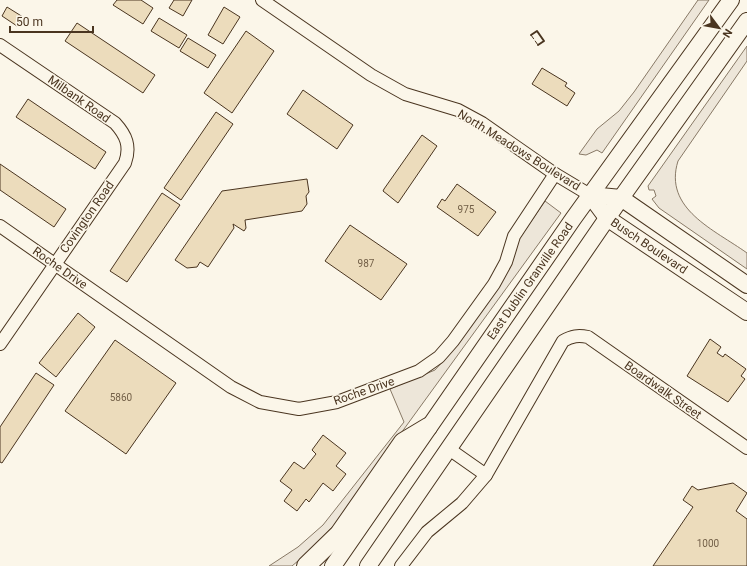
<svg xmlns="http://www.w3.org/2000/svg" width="747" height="566" viewBox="0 0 747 566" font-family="Roboto,sans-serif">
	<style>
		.green { fill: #ede6d9; stroke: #887966 }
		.building { fill: #ecdcbc; stroke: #4a3520 }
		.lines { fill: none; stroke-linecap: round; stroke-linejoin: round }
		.minor-casing { stroke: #4a3520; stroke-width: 14 }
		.major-casing { stroke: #4a3520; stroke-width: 18 }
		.highway-casing { stroke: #4a3520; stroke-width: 20 }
		.minor { stroke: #fbf6e9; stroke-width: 12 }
		.major { stroke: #fbf6e9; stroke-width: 16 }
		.highway { stroke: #fbf6e9; stroke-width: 18 }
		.fence { stroke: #4a3520; stroke-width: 1; stroke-dasharray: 5 2; stroke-linecap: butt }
		.wall { stroke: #4a3520; stroke-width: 2 }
		.labels { text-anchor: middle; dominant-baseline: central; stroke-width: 3; stroke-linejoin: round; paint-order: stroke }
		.number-label { font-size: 10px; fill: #725f47 }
		.street-label { font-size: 12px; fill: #4a3520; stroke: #fbf6e9 }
	</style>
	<rect width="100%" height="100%" fill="#fbf6e9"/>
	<g class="green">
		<polygon points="698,0 709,0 602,153 597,150 586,155 579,154 597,129 619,111 634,92"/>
		<path d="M747,46V61L678,161C663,209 715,230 747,253V269L659,208L652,199L656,196L654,190H649L648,186Z"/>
		<polygon points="545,201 561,213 335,524 312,549 292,566 269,566 298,547 323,525 404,422 390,389 435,370 445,359 506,273 519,239"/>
	</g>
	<g class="building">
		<polygon points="117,0 141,0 153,8 143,24 113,5"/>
		<polygon points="174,0 192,0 183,16 169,8"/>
		<polygon points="7,7 23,17 17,26 2,16"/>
		<polygon points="224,7 240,17 223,44 208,35"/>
		<polygon points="159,18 187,35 179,48 151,31"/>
		<polygon points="77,23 155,75 143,93 65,41"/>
		<polygon points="246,31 274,51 232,113 204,93"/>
		<polygon points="188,38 216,55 208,68 180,51"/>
		<polygon points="542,68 567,83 565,86 575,93 567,106 532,84"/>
		<polygon points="303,90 353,125 337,149 287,114"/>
		<polygon points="28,99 106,152 95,169 16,117"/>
		<polygon points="216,112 233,124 181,200 164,188"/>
		<polygon points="422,135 437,146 398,203 383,191 384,189"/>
		<polygon points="0,164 66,209 54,227 0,190"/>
		<polygon points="307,179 309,192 306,196 307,204 302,211 245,220 246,228 244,231 233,224 234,228 208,267 200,262 197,267 187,268 175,260 222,191"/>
		<polygon points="457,184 496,212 478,236 437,207 442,199 445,201"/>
		<polygon points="162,193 180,205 127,282 110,271"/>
		<polygon points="350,225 407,264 381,300 325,261"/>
		<polygon points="78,313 95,327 56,377 39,363"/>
		<polygon points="710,339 721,347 717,353 723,357 725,354 746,369 741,376 745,379 728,402 687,376"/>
		<polygon points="115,340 176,383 126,454 65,411"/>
		<polygon points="36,373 54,385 2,463 0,462 0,427"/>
		<polygon points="323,435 346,453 336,466 346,474 333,491 323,483 309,502 306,499 297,511 284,501 292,490 280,481 294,462 304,469 316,454 312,450"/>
		<polygon points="733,483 747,493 736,511 747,519 747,566 653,566 693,507 683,500 692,486 698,490"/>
	</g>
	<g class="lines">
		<defs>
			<g id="minor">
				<polyline points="262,0 371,75 405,94 458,110 482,123 555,174 590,195"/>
				<path d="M0,45L115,123C126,135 131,146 125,163L0,344"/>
				<polyline points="0,226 231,387 260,402 299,409 337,402 419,371 439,357 453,341 494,284 506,262 514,236 555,174"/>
				<polyline points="449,449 486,475"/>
				<path d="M401,566L427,532L462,503L486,475L563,341C572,336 578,335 588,337L747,448"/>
			</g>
			<g id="major">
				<polyline points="590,195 607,218 747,312"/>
				<polyline points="590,195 621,198 747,285"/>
				<polyline points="333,566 573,219 731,0"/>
				<polyline points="368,566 621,198 747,21"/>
			</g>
			<polyline id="highway" points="306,566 339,534 403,442 428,427"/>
		</defs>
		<use href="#minor" class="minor-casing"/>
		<use href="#major" class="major-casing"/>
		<use href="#highway" class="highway-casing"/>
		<use href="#minor" class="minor"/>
		<use href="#major" class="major"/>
		<use href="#highway" class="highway"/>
		<polyline class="fence" points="531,35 538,45"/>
		<polyline class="wall" points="531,35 537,31 544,41 538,45"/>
	</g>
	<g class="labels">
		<g class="number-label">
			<text x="466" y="209">975</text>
			<text x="366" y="263">987</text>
			<text x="121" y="397">5860</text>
			<text x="708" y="543">1000</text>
		</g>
		<g class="street-label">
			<text transform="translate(79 99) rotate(35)">Milbank Road</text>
			<text transform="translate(519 150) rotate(32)">North Meadows Boulevard</text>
			<text transform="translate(87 217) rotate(-55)">Covington Road</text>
			<text transform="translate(649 246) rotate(34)">Busch Boulevard</text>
			<text transform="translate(60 268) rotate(35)">Roche Drive</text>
			<text transform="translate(530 281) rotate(-55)">East Dublin Granville Road</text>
			<text transform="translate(663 390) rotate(35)">Boardwalk Street</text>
			<text transform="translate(364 391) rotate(-19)">Roche Drive</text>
		</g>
	</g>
	<g transform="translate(719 28) rotate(122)" stroke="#fbf6e9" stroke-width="3" paint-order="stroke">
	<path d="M0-3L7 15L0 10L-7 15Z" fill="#4a3520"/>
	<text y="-6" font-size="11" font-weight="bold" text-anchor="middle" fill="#4a3520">N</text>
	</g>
	<path d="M10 26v6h83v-6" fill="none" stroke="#4a3520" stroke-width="2"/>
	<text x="16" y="26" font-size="12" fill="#4a3520" stroke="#fbf6e9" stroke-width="3" paint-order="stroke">50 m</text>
</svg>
